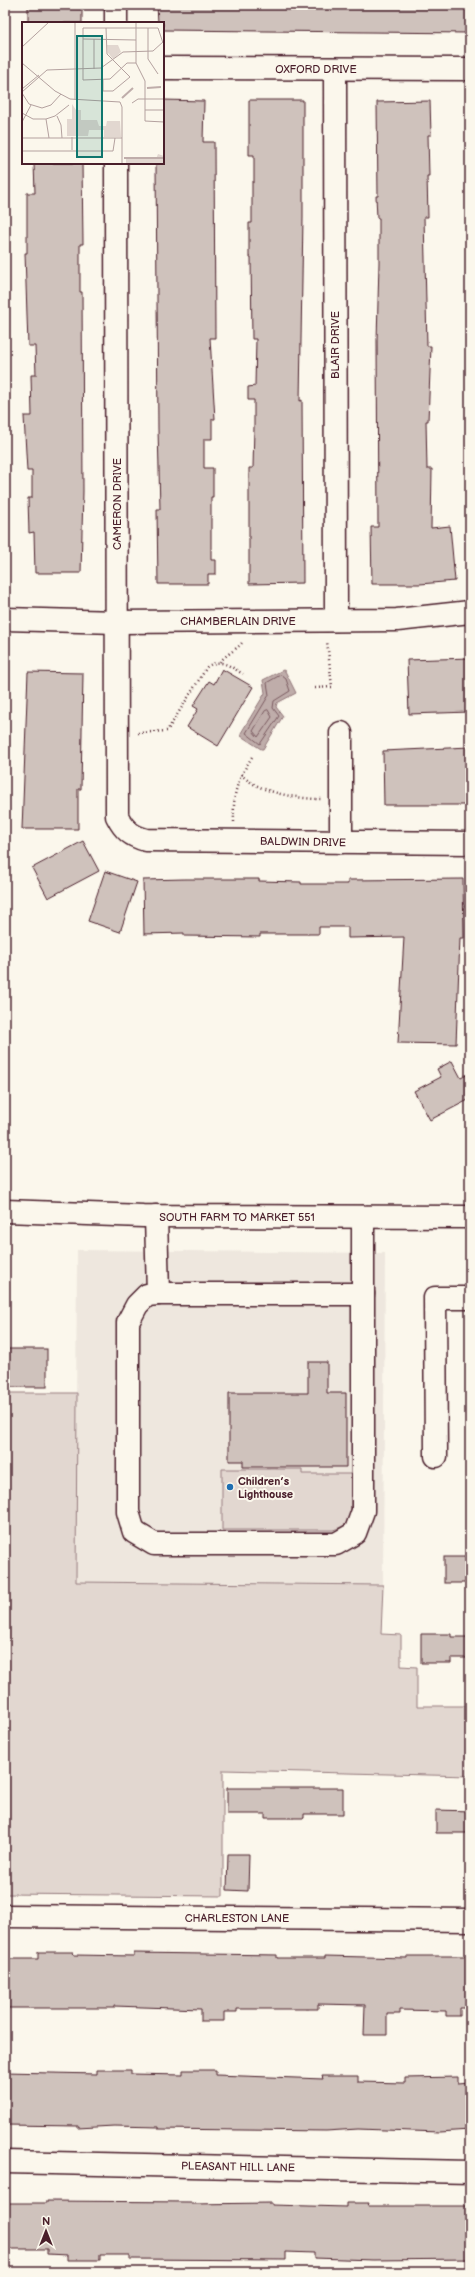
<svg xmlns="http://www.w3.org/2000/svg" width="475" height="2277" viewBox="0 0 475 2277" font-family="'Balsamiq Sans',sans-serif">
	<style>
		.built { fill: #eee7de }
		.green { fill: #e2d7d0; stroke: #967b7e }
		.water { fill: #bfadaa; stroke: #907477 }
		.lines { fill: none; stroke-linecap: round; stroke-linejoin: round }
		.shore { stroke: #79585e; stroke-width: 1 }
		.building { fill: #cfc2bc; stroke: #4a1f2b }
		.minor-casing { stroke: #4a1f2b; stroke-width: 25 }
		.major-casing { stroke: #4a1f2b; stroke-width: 25 }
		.path { stroke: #4a1f2b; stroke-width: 2.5; stroke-dasharray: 1 3; stroke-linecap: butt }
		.minor { stroke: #fbf7ec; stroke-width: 22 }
		.major { stroke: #fbf7ec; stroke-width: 22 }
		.poi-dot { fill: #1f6fb2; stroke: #fbf7ec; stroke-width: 1.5 }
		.labels { text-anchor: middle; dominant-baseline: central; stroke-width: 4; stroke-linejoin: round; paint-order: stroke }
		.street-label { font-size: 11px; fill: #4a1f2b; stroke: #fbf7ec }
		.poi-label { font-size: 11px; font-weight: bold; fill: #4a1f2b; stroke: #fbf7ec; text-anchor: start }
		.inset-river { fill: none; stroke: #bfadaa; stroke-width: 2 }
		.inset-road { fill: none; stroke: #b4a19f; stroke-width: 1 }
		.view { fill: #0f766e; fill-opacity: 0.15; stroke: #0f766e; stroke-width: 2 }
		.inset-edge { fill: none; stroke: #4a1f2b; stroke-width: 2 }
	</style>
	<rect width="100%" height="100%" fill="#fbf7ec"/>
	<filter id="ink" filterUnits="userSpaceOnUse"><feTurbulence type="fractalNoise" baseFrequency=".025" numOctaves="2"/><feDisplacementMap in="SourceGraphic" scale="8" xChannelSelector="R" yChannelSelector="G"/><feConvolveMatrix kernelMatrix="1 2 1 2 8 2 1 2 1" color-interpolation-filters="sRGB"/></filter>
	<g filter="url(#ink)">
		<polygon class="built" points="77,1250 385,1253 383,1585 75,1582"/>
		<g class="green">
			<polygon points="5,1393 77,1393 76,1582 383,1585 381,1634 401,1635 401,1666 417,1667 417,1706 470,1706 470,1776 223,1770 223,1896 5,1894"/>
			<path d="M222,1469H302V1474H351V1516C347,1525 342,1527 333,1530H222Z"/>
		</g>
		<polygon class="water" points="283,670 285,671 296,693 277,703 276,707 283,716 263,749 261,749 241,736 241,733 265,693 263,680"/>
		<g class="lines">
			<g class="shore">
				<polygon points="281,675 286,679 290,691 274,701 273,708 279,716 260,744 246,733 269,695 267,683"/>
				<polygon points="268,710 272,717 258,737 253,731 265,711"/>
			</g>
		</g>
		<g class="building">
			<polygon points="157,5 470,5 470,33 163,30 163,23 158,23"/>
			<polygon points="28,7 82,9 82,23 28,23"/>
			<polygon points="163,100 204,101 203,142 214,142 215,338 210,338 215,419 212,419 212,439 204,439 204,468 213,468 213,497 211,497 211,560 216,560 216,574 208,574 208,584 158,584 157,509 160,509 158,429 156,163 163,163"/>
			<polygon points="249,100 303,100 303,217 300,401 302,400 303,583 249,584 249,468 253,468 254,427 254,400 248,400 248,387 255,386 256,339 252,339 251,257 249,257 249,223 252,223 252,182 254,182 254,155 249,155"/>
			<polygon points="430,101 431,135 428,135 429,176 427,176 428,217 424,217 427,346 431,346 428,421 426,421 427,469 432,469 431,528 450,526 455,581 420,584 372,584 371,527 378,527 377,340 379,263 379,218 377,218 376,196 378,196 377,102"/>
			<polygon points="34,163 82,163 83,244 80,244 80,292 82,292 83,491 81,573 35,573 34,532 29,533 28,498 32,498 32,471 27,471 24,416 32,416 31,375 36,375 35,346 28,346 25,253 27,253 27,193 35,193"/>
			<polygon points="470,658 470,712 409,714 407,660"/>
			<polygon points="222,669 253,687 218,746 187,727 198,709 193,706 209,681 214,684"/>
			<polygon points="28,672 83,673 81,789 78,789 78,829 22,829"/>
			<polygon points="470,747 470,805 384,805 383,751"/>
			<polygon points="83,841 99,871 48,898 32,868"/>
			<polygon points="105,871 137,882 120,932 88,921"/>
			<polygon points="185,879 259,879 259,881 301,882 301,884 348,884 348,880 463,879 464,938 460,938 456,1044 398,1043 404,937 348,938 348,927 319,927 319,934 260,934 260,937 184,936 184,933 144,934 143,880"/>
			<polygon points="452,1061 461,1078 470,1073 470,1099 430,1120 414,1091 441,1077 437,1069"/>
			<rect x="5" y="1349" width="42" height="38"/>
			<polygon points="308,1362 327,1362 327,1393 346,1393 346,1467 243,1467 243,1461 229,1461 229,1393 308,1393"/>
			<rect x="444" y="1557" width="26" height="26"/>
			<polygon points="421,1634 451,1634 451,1637 470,1637 470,1658 451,1658 451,1663 421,1663"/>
			<polygon points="227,1788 343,1788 343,1814 304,1814 304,1818 265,1818 265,1814 227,1814"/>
			<polygon points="436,1810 470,1811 470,1833 436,1833"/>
			<polygon points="228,1854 249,1854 248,1891 227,1890"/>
			<polygon points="38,1952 73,1952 74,1955 134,1956 134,1953 277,1955 277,1958 325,1958 325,1956 407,1958 407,1956 467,1956 467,1966 470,1966 470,2008 460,2008 460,2016 446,2016 446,2011 400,2010 400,2014 387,2014 387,2035 364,2035 365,2005 318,2004 318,2009 237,2009 237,2012 224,2012 224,2021 201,2021 201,2009 114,2006 114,2008 5,2008 5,1959 38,1959"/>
			<polygon points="97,2070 131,2070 131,2074 183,2075 183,2070 216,2070 216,2075 323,2079 322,2076 358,2076 358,2082 405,2083 405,2078 458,2077 458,2083 470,2082 470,2130 439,2132 358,2129 326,2131 159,2129 159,2127 114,2126 78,2128 78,2126 5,2125 5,2072 97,2074"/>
			<polygon points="47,2201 191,2202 191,2204 272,2203 272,2205 346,2207 346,2203 369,2203 368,2206 470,2206 470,2259 373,2260 314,2258 314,2253 286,2252 286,2260 129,2259 129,2255 100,2255 100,2260 67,2260 67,2255 47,2254 47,2249 6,2249 7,2203 47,2203"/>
		</g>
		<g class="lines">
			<defs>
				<g id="minor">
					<polyline points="116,5 116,23"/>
					<polyline points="163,68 470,69"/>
					<polyline points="335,69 336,620"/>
					<path d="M116,163L117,816C124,830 131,836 146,840L470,843"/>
					<polyline points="5,619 117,622 397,620 470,612"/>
					<polyline points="341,733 341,842"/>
					<polyline points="156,1216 158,1294 363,1294 363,1217"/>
					<polyline points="158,1294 147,1295 137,1305 128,1322 128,1512 134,1532 154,1544 336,1544 355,1533 363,1511 363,1294"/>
					<polyline points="436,1456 435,1298 470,1298"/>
					<polyline points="5,1916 470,1920"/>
					<polyline points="5,2162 470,2172"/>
				</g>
				<polyline id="major" points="5,1211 143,1216 470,1217"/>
			</defs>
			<use href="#minor" class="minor-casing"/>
			<use href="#major" class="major-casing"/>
			<g class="path">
				<path d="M220,662C225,655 242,646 243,641"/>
				<polyline points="315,688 332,687 327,641"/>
				<path d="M138,733L167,731L207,667C220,657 231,667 243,674"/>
				<path d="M241,774C256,792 298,799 321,799"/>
				<path d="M234,822C233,792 236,783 252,757"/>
			</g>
			<use href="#minor" class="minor"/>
			<use href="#major" class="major"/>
		</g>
	</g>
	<circle class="poi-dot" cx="230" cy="1487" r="4"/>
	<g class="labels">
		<g class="street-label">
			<text x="316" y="69">OXFORD DRIVE</text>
			<text transform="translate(335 345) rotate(-90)">BLAIR DRIVE</text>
			<text transform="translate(117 504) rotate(-90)">CAMERON DRIVE</text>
			<text x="238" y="621">CHAMBERLAIN DRIVE</text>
			<text transform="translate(303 842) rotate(1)">BALDWIN DRIVE</text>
			<text x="237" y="1217">SOUTH FARM TO MARKET 551</text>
			<text x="237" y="1918">CHARLESTON LANE</text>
			<text transform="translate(238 2167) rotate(1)">PLEASANT HILL LANE</text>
		</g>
		<g class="poi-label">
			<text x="238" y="1481">Children’s<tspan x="238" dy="13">Lighthouse</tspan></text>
		</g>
	</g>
	<g transform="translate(22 22)">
		<rect width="142" height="142" fill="#fbf7ec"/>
		<path d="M85,23H96L99,30L91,37L86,31ZM50,82L54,88H59V98H75L77,104H84L85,99H98L99,115H82V108H67L66,114H45V97H50ZM136,132L142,134V142H104V137H134Z" fill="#e2d7d0"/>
		<path class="inset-river" d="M125,66L139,65M100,76L111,66M102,136H142"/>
		<path class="inset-road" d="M53,0V78M114,0V41L123,59V99L142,100M126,6V37L136,52M61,17L114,18M72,17V47M0,25L27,0M0,41L33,69L48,77L98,80L100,85V142M114,41H105L88,57L61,58V6H136L141,21M81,58V69H91L108,55L85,32L84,6M0,67L17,53M0,70L25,48L79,46L101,30L131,29L142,19M0,71L7,82L20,86L29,83L39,72M110,81L116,77H142M123,88H142M0,91L11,97H24L33,94L47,83M35,94L39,103L40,116M24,97L27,116M0,100L9,83M0,116H100M50,128V115M0,129H91L93,116"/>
		<path class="view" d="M55,14H80V135H55Z"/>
		<rect width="142" height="142" class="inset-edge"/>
	</g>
	<rect width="475" height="2277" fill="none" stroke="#fbf7ec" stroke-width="20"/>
	<rect x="10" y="10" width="455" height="2257" fill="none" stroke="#4a1f2b" stroke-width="1.5" filter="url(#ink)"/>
	<g transform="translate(46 2231)" stroke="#fbf7ec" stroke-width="3" paint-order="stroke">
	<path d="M0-3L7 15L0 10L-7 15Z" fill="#4a1f2b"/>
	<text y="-6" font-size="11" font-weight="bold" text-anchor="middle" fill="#4a1f2b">N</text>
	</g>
</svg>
